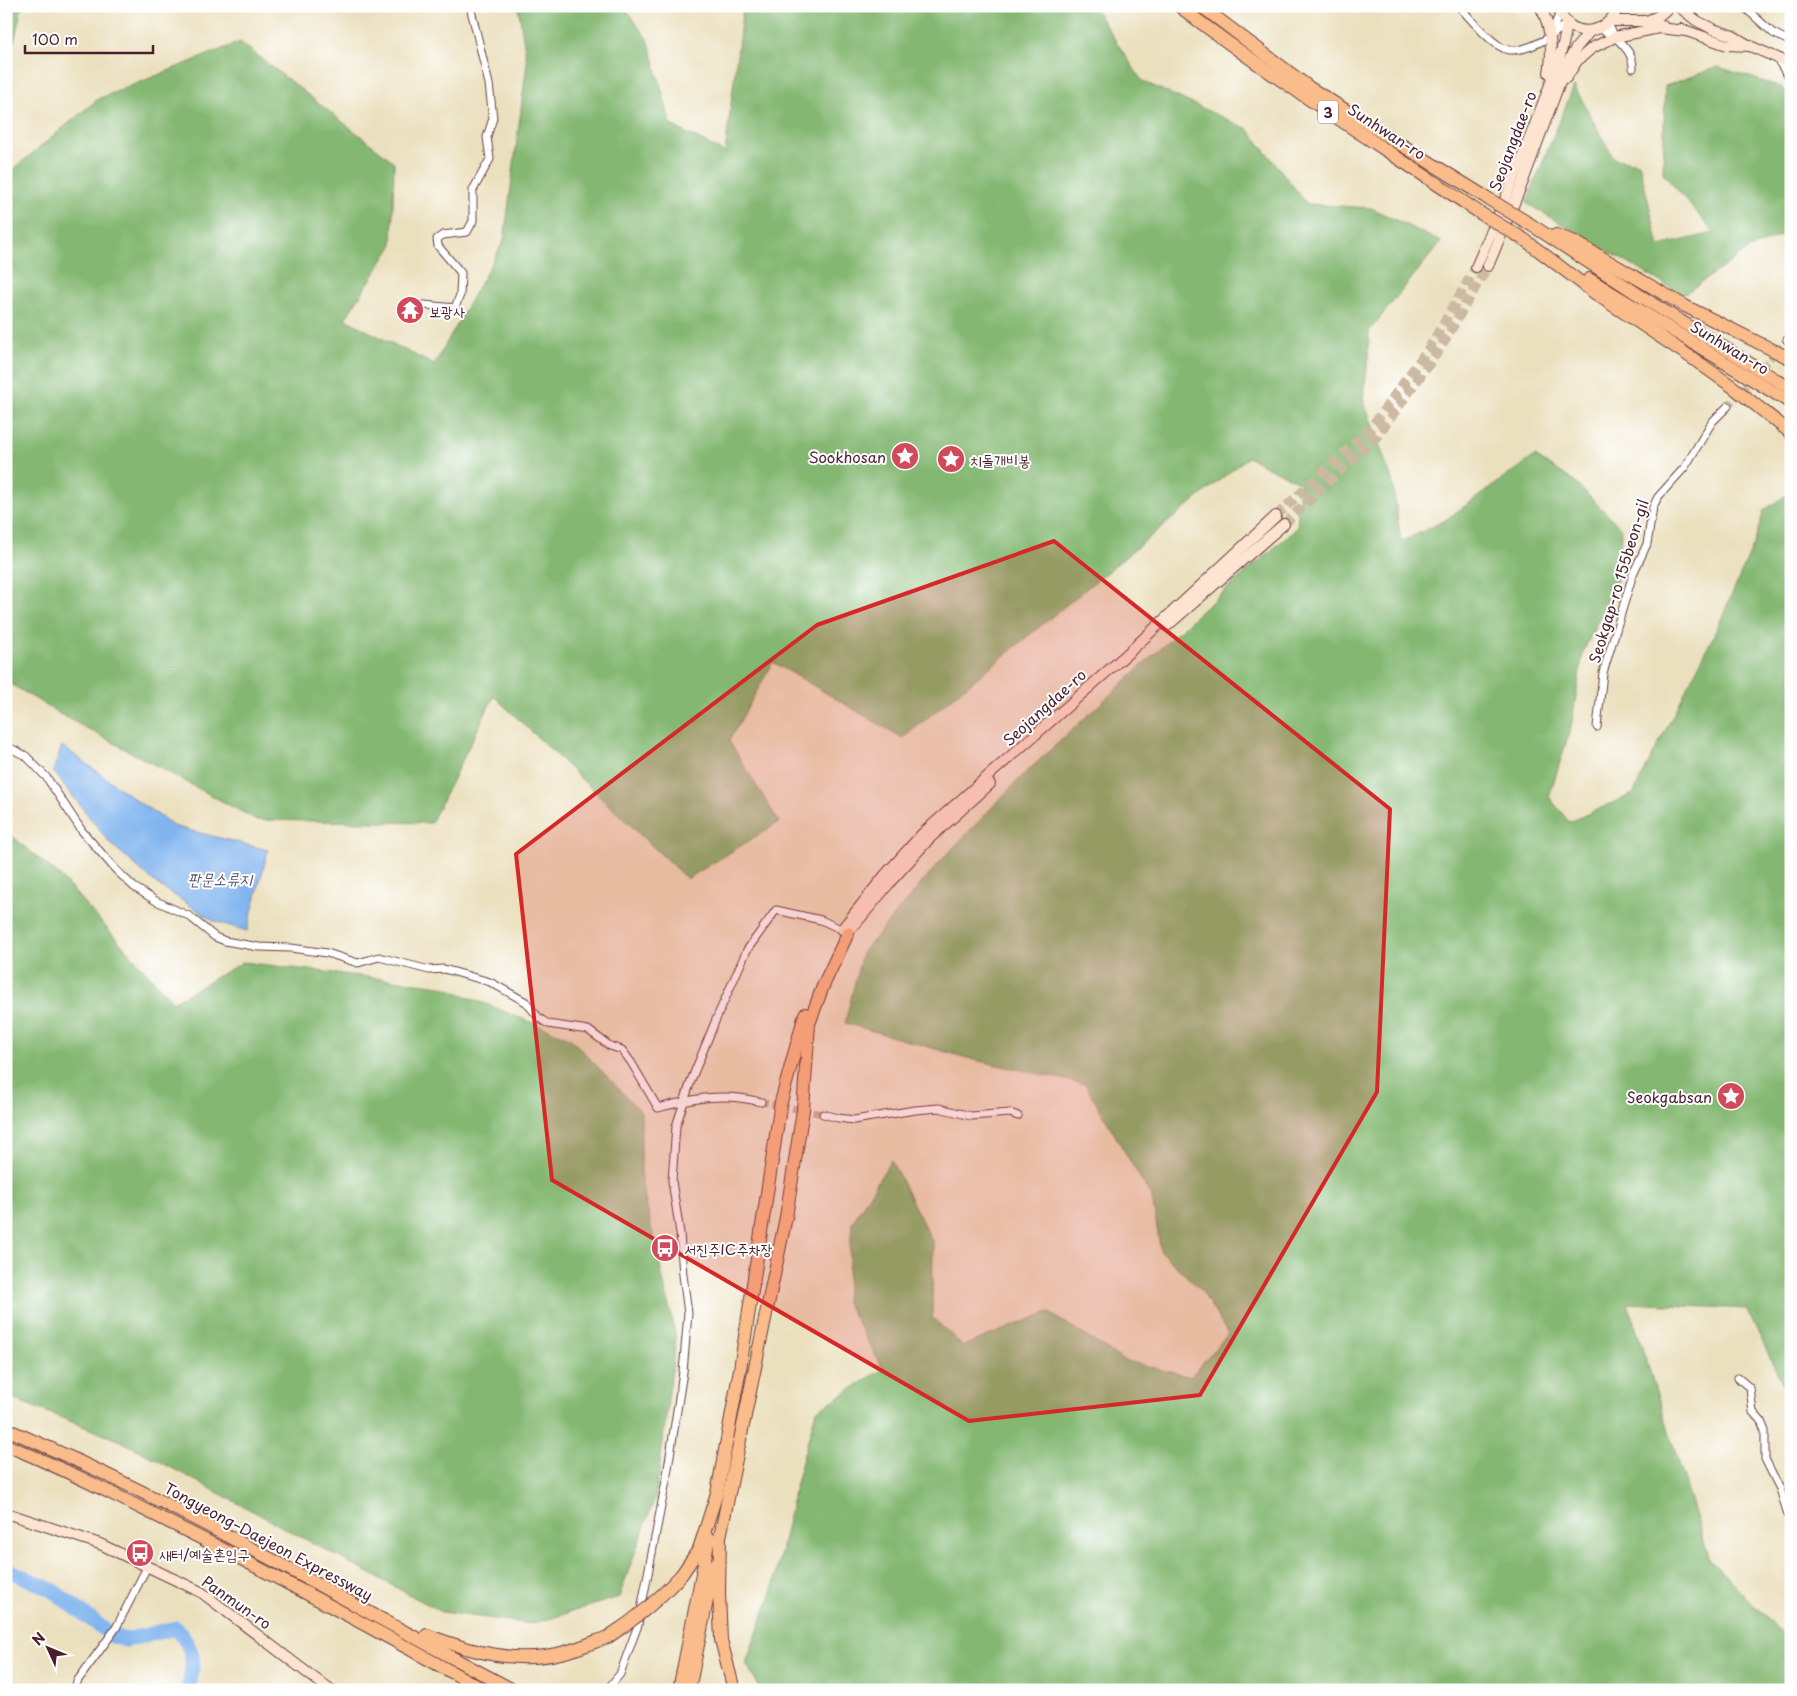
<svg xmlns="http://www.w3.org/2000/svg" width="1797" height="1696" viewBox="0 0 1797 1696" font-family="'Playpen Sans','Poor Story',sans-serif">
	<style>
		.forest { fill: #84b872; stroke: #676c4e }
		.water { fill: #82b5ef; stroke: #666a8d }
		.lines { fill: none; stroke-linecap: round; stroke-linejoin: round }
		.river { stroke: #82b5ef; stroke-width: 15 }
		.street-tunnel { stroke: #cbb9a1; stroke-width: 7; stroke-dasharray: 7 3.5; stroke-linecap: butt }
		.secondary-tunnel { stroke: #cbb9a1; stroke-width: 10; stroke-dasharray: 10 5; stroke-linecap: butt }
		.street-casing { stroke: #623c41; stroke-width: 9 }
		.secondary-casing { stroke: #623c41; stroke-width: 12 }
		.highway-casing { stroke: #623c41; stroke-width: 14 }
		.street { stroke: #fff; stroke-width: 7 }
		.secondary { stroke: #fde4d1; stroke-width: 10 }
		.highway { stroke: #fabc8b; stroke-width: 12 }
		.highway-bridge-casing { stroke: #623c41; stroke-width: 14; stroke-linecap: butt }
		.highway-bridge { stroke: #fabc8b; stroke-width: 12 }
		.marked { fill: #d62828; fill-opacity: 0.2; stroke: #d62828; stroke-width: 4; stroke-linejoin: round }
		.labels { text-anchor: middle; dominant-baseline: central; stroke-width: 4; stroke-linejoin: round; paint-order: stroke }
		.shield { fill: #fff; stroke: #80626b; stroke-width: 1 }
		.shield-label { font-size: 14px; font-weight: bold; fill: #4a1f2b }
		.street-label { font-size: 15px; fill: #4a1f2b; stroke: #fff }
		.poi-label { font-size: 15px; fill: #4a1f2b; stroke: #fff; text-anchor: start }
		.water-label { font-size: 16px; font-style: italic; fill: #5e5470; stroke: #fff }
	</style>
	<rect width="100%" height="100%" fill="#fff"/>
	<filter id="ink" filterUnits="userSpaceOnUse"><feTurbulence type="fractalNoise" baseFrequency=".02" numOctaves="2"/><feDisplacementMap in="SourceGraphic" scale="10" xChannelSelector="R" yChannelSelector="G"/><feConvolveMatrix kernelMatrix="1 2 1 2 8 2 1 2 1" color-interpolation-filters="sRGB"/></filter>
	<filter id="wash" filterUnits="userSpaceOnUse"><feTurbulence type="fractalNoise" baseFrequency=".0096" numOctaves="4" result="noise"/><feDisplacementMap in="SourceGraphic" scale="20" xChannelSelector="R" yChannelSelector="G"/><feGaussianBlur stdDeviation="1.12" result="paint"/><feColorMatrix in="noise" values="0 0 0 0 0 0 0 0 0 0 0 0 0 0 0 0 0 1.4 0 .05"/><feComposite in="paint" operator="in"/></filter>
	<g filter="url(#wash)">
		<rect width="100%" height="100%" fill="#ebe0be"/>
		<g class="forest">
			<polygon points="6,6 22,6 14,42 6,46"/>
			<polygon points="518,6 624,6 649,42 671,125 725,153 743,6 1093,6 1142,81 1248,129 1307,204 1371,208 1441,242 1369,331 1368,359 1363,399 1392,480 1401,542 1444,521 1535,456 1575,482 1621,528 1620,574 1583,652 1571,727 1549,797 1569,822 1633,794 1714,635 1754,544 1764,510 1791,492 1791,1402 1747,1309 1628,1303 1710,1560 1791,1643 1791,1690 761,1690 746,1663 773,1589 796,1483 816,1411 883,1369 846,1302 852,1223 891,1160 933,1243 932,1317 963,1346 1048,1312 1123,1360 1190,1377 1228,1334 1201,1290 1161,1252 1152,1198 1085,1084 974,1060 845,1023 862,953 938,864 1021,777 1199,613 1297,528 1300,483 1248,457 903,738 773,662 729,741 779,822 687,879 494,696 431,823 257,820 60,714 6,681 6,175 98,99 240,42 394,162 392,246 345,319 434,365 504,241 527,63"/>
			<polygon points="1718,67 1781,87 1791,96 1791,231 1749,249 1683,295 1526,203 1574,86 1614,159 1639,163 1659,246 1714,233 1663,173 1665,86"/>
			<polygon points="6,831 60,876 173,1002 243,962 441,986 570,1038 641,1112 641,1181 676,1338 656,1495 619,1597 532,1624 442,1612 125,1443 6,1396"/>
		</g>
		<polygon class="water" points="62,746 140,803 176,827 268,850 247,931 214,921 157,884 110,843 53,771"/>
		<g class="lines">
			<path class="river" d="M6,1569L52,1590L113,1636L126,1640L176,1628C197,1653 194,1661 188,1690"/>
		</g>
	</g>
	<g filter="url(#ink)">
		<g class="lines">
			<g class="street-tunnel">
				<polyline points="1728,406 1787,340"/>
				<polyline points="761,1102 823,1114"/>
			</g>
			<g class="secondary-tunnel">
				<polyline points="1276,516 1371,428 1431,345 1476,267"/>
				<polyline points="1284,524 1378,435 1439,350 1488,266"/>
			</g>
			<defs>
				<g id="street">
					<path d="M1459,6C1469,17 1494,48 1509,50C1524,51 1537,44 1550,37"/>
					<polyline points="1743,6 1773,33 1791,42"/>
					<polyline points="1560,12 1550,37 1567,23"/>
					<polyline points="1600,29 1615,37 1608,24"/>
					<path d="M1615,37C1625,47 1633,54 1633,68"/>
					<polyline points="1777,59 1791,80"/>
					<polyline points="424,305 455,308 460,295 461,273 438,246 437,239 443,235 467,232 473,221 473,190 490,159 487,137 493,118 489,84 470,6"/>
					<polyline points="1787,340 1791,336"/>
					<polyline points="1597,727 1603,673 1633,574 1647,544 1653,507 1658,497 1685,467 1712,422 1728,406"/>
					<path d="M6,746L26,756L47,778L82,831L116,870L134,887L156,901L189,916L215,937L225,941L259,947L291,948L327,953L358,963L379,957L429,970L444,969L490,982L526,1002L539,1018L548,1024L588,1030L610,1046L622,1050L631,1062L658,1108C696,1098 723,1092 761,1102"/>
					<polyline points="823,1114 838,1118 854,1120 915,1110 939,1108 971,1116 1010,1113 1018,1116"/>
					<polyline points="1738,1378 1750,1388 1753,1412 1761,1421 1765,1431 1765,1459 1780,1489 1788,1515 1791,1518"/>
					<polyline points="74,1690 78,1680 116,1628 147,1567"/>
					<polyline points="607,1690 620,1674 638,1625 666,1481 683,1372 688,1313 683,1275 680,1233 672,1181 676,1126 692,1078 717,1017 747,950 776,910 821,920 845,931"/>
				</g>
				<g id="secondary">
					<path d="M1540,6C1551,26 1553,51 1549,73"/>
					<path d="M1558,6C1566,40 1608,38 1618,6"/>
					<polyline points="1678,6 1697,21 1713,29 1733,36 1750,46 1791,64"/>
					<polyline points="1611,21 1647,21 1662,25"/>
					<polyline points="1647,21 1660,15 1670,6"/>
					<polyline points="1681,29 1727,45 1750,46"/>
					<polyline points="1566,78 1577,61 1592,48 1615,37 1659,28 1686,31"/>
					<polyline points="1488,266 1522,184 1567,63 1576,48 1590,31"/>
					<path d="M1476,267C1499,215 1520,164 1540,111C1551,82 1563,54 1567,23"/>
					<polyline points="1167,626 1284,524"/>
					<polyline points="842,929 885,875 922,834 1127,654 1276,516"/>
					<polyline points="848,933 892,880 930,838 990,784"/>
					<polyline points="6,1513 100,1544 201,1592 330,1690"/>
				</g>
				<g id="highway">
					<path d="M1179,6C1276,81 1380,145 1480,213"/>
					<polyline points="1201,6 1310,88 1487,198"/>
					<polyline points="1533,226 1653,304 1791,389"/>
					<polyline points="1556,235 1575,242 1685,306 1791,359"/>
					<polyline points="1525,240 1596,294 1692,358 1733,387 1791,433"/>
					<polyline points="1589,279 1791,403"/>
					<path d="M6,1429C181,1503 345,1602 513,1690"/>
					<path d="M6,1445C58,1466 107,1491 157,1516C267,1571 376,1630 484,1690"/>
					<polyline points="682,1574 699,1549 717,1493 740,1369 781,1102 805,1014"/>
					<path d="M427,1635C471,1652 518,1665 565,1652C580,1648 594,1642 608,1637"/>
					<polyline points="679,1690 709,1538"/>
					<polyline points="689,1690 714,1565"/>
					<polyline points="734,1690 721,1640 719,1593 720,1537 786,1217 803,1110 809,1024 823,986 848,933"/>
				</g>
			</defs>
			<use href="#street" class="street-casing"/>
			<use href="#secondary" class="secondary-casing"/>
			<use href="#highway" class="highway-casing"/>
			<use href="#street" class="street"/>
			<use href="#secondary" class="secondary"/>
			<use href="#highway" class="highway"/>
			<defs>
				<g id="highway-bridge">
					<polyline points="1487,198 1533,226"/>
					<polyline points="1480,213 1525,240"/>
					<path d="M608,1637C636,1619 660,1599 682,1574"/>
				</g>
			</defs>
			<use href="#highway-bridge" class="highway-bridge-casing"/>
			<use href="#highway-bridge" class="highway-bridge"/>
		</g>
	</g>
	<path class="marked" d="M1054,541L1390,809L1377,1092L1200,1395L969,1421L552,1180L516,854L817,625Z"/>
	<defs>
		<symbol id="temple-disc" viewBox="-11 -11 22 22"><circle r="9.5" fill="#d1495b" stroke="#fff"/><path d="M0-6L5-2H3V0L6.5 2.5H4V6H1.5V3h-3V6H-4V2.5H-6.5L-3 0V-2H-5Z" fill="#fff"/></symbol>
		<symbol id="sight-disc" viewBox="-11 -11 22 22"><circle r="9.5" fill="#d1495b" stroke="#fff"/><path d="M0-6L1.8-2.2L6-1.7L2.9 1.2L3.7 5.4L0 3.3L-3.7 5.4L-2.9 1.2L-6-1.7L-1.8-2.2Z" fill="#fff"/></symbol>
		<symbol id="bus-disc" viewBox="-11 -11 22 22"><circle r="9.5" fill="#d1495b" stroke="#fff"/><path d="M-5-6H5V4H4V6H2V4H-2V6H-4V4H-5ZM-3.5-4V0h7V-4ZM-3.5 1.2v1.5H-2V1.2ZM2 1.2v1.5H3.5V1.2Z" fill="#fff"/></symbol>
	</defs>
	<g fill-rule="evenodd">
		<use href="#temple-disc" x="394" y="294" width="32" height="32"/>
		<use href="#sight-disc" x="889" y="440" width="32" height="32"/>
		<use href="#sight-disc" x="935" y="443" width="32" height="32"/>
		<use href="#sight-disc" x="1715" y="1080" width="32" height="32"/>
		<use href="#bus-disc" x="649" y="1232" width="32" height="32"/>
		<use href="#bus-disc" x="124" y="1537" width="32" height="32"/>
	</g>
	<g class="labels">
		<rect class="shield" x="1318" y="100.5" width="20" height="23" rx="4"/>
		<g class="shield-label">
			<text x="1328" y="112">3</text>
		</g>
		<g class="street-label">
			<text transform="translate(1387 131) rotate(33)">Sunhwan-ro</text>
			<text transform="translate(1512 141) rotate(-69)">Seojangdae-ro</text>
			<text transform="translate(1730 347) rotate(31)">Sunhwan-ro</text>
			<text transform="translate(1618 581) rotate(-73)">Seokgap-ro 155beon-gil</text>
			<text transform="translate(1044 707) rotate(-42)">Seojangdae-ro</text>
			<text transform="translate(269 1541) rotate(28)">Tongyeong–Daejeon Expressway</text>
			<text transform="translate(237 1602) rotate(35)">Panmun-ro</text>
		</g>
		<g class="poi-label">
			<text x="429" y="310">보광사</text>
			<text x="886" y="456" text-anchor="end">Sookhosan</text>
			<text x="970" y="459">치돌개비봉</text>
			<text x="1712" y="1096" text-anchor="end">Seokgabsan</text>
			<text x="684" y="1248">서진주IC주차장</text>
			<text x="159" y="1553">새터/예술촌입구</text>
		</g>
		<g class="water-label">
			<text x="220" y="878">판문소류지</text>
		</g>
	</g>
	<rect width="1797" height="1696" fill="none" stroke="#fff" stroke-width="25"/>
	<g transform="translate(48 1648) rotate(314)" stroke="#ffffff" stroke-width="4" paint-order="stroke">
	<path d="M0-4L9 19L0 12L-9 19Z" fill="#4a1f2b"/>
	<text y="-8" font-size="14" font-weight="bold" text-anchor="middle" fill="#4a1f2b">N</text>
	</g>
	<path d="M25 45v8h128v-8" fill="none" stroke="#4a1f2b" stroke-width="2.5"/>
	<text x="32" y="45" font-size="15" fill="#4a1f2b" stroke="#ffffff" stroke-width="4" paint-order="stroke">100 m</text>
</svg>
